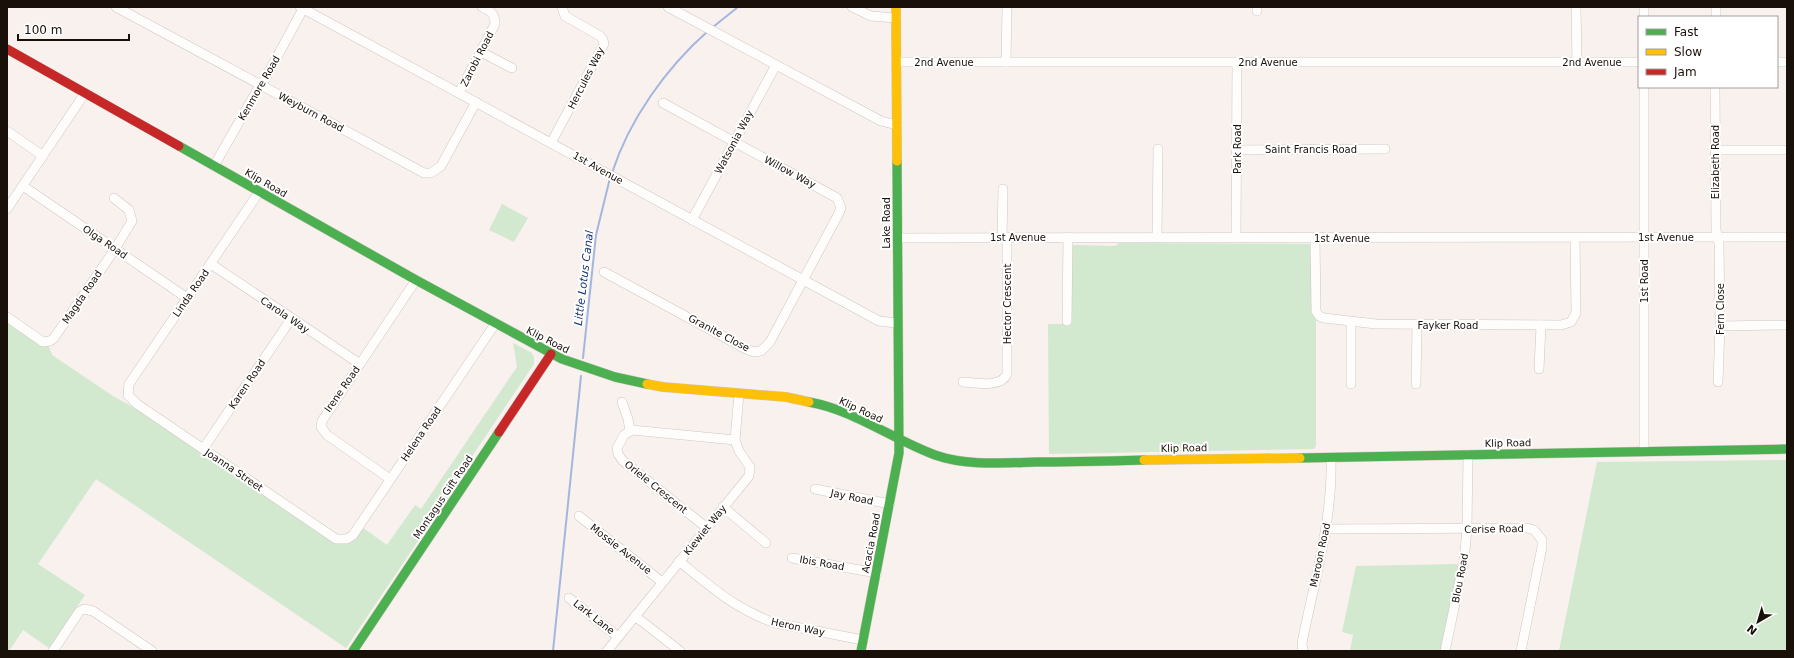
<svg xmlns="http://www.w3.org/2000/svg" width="1794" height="658" viewBox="0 0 1794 658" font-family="'DejaVu Sans',sans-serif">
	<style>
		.green { fill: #d2e8cf }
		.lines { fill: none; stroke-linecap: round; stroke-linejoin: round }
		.stream { stroke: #a3b6de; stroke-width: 2 }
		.street-casing { stroke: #cfc7c1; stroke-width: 10 }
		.fast-casing { stroke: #cfc7c1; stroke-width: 10 }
		.slow-casing { stroke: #cfc7c1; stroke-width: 10 }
		.jam-casing { stroke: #cfc7c1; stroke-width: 10 }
		.street { stroke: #fefdfc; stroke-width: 9 }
		.fast { stroke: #4caf50; stroke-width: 9 }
		.slow { stroke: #ffc107; stroke-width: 9 }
		.jam { stroke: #c62828; stroke-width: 9 }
		.labels { text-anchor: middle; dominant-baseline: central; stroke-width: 4; stroke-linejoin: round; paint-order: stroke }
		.street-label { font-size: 10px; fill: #1a100a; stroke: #fff }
		.water-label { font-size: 11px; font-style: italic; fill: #143377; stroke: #fff }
	</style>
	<rect width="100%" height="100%" fill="#f8f1ee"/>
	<g class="green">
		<polygon points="502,204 528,218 514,242 489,230"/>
		<polygon points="1119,243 1310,244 1316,319 1316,446 1314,449 1049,454 1048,324 1072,324 1072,316 1070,312 1072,245 1115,246"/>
		<path d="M7,320L48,344L52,355L113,396L140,411L338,543C349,544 354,535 362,527L387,545L415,505L421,509L517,367L513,343L532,353L534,358V364L469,461L459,480L346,648L96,479L38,564L85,595L49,648L23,630L9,651H7Z"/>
		<polygon points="1787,460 1787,651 1559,651 1597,462"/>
		<polygon points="1459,564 1442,651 1350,651 1353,635 1342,632 1356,566"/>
	</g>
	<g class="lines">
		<g class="stream">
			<polyline points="713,27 738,7"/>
			<path d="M612,173C629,120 666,68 708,31"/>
			<polyline points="583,358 596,235 610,178"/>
			<polyline points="553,651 581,376"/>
		</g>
		<defs>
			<g id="street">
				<polyline points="116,7 424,173 431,173 441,166 476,102"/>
				<polyline points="300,7 879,321 897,323"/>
				<polyline points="668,7 881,121 897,125"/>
				<polyline points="852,7 871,16 896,18"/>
				<polyline points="1257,7 1257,11"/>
				<polyline points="1576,7 1577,62"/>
				<polyline points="1644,7 1644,17"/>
				<polyline points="1716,17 1716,7"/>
				<polyline points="481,52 512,68"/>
				<polyline points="897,62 1639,62"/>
				<polyline points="1006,62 1007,7"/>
				<polyline points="1777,62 1787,62"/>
				<polyline points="1644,87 1644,451"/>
				<polyline points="1715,87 1716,230 1719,243 1720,326 1718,382"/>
				<path d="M459,93L495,24C495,14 491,11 482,7"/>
				<polyline points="7,131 43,156"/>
				<polyline points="551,143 604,44 603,40 600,36 565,16 562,7"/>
				<polyline points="1237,150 1385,149"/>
				<polyline points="1715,150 1787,150"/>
				<polyline points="214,166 260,85 265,79 303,9"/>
				<polyline points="23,186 187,298"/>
				<polyline points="259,192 129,384 128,395 137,404 336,539 347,539 353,535 495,324"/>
				<polyline points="7,209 85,93"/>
				<polyline points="692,220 776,65"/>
				<polyline points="1002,237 1003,189"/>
				<polyline points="1157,237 1158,149"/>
				<polyline points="1236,237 1237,62"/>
				<polyline points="897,238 1787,237"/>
				<polyline points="1315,238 1316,311 1319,316 1324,318 1376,324 1561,325 1571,322 1576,313 1575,238"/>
				<polyline points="211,264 360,364"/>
				<polyline points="604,272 746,349 754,352 761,351 770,342 838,215 841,208 837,198 663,103"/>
				<polyline points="7,317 43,342 50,341 54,338 115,249 132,221 129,210 114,198"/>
				<polyline points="1067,321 1068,237"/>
				<polyline points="1720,326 1787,325"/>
				<polyline points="1539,369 1541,325"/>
				<path d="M963,382C976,383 1001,388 1007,374V237"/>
				<polyline points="1351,384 1351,322"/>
				<polyline points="1416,384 1417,325"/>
				<polyline points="622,402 628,419 630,431"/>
				<polyline points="203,449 291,319"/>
				<polyline points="390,479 327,435 321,427 322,421 416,280"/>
				<polyline points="815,489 890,504"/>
				<polyline points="723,507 766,543"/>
				<polyline points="579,516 662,582"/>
				<polyline points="707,528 623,461 618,454 617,448 624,435 632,430 735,440"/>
				<polyline points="1327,529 1527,528 1534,530 1542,540 1542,547 1521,651"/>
				<polyline points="792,558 877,573"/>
				<path d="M679,561C711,587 735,609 775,623L863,640"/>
				<polyline points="569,598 618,637"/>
				<polyline points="635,616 680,651"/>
				<polyline points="53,651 79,612 84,609 93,611 152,651"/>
				<polyline points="607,651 749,476 750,467 739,451 735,440 739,394"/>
				<path d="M1303,651L1302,643C1314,582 1333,520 1331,457"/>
				<polyline points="1445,651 1464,561 1467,529 1468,455"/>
			</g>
			<g id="fast">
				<polyline points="179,146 416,280 562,359 615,377 647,384"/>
				<path d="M809,402C854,410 892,439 935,455C966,466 1002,463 1035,462C1071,462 1108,461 1144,460"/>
				<polyline points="1300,458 1787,449"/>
				<polyline points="353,651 499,432"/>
				<polyline points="861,651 899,453 897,161"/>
			</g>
			<g id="slow">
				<polyline points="896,7 897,161"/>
				<polyline points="647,384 663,387 786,397 809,402"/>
				<polyline points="1144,460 1300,458"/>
			</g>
			<g id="jam">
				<polyline points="7,49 179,146"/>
				<polyline points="499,432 551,354"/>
			</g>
		</defs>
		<use href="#street" class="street-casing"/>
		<use href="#fast" class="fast-casing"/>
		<use href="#slow" class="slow-casing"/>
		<use href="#jam" class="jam-casing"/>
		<use href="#street" class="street"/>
		<use href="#fast" class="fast"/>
		<use href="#slow" class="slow"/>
		<use href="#jam" class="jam"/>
	</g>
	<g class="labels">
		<g class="street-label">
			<text transform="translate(477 59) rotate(-63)">Zarobi Road</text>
			<text x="944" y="62">2nd Avenue</text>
			<text x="1268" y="62">2nd Avenue</text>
			<text x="1592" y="62">2nd Avenue</text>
			<text transform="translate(586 78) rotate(-63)">Hercules Way</text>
			<text transform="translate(259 88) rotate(-60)">Kenmore Road</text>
			<text transform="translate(311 112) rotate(28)">Weyburn Road</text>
			<text transform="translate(734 142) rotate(-62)">Watsonia Way</text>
			<text transform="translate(1237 149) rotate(-90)">Park Road</text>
			<text x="1311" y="149">Saint Francis Road</text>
			<text transform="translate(1715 162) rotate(-90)">Elizabeth Road</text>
			<text transform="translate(598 168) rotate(29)">1st Avenue</text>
			<text transform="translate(790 172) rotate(28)">Willow Way</text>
			<text transform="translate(266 183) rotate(30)">Klip Road</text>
			<text transform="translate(886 223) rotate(-90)">Lake Road</text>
			<text x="1018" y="237">1st Avenue</text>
			<text x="1666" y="237">1st Avenue</text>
			<text x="1342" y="238">1st Avenue</text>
			<text transform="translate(105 242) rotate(34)">Olga Road</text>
			<text transform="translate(1644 281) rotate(-90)">1st Road</text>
			<text transform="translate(191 293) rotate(-55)">Linda Road</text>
			<text transform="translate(82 297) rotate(-56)">Magda Road</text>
			<text transform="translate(1007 304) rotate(-90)">Hector Crescent</text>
			<text transform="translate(1720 309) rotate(-90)">Fern Close</text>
			<text transform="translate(285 315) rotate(34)">Carola Way</text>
			<text x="1448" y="325">Fayker Road</text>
			<text transform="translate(719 333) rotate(28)">Granite Close</text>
			<text transform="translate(548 340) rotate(27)">Klip Road</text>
			<text transform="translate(247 384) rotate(-56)">Karen Road</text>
			<text transform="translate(342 389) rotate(-55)">Irene Road</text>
			<text transform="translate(861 410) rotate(25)">Klip Road</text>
			<text transform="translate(421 434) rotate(-56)">Helena Road</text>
			<text transform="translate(1508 443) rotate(-1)">Klip Road</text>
			<text transform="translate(1184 448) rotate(-1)">Klip Road</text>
			<text transform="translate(234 470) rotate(34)">Joanna Street</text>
			<text transform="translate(656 487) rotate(39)">Oriele Crescent</text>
			<text transform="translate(443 497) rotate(-56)">Montagus Gift Road</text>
			<text transform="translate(852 497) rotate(12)">Jay Road</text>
			<text transform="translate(1494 529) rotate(-1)">Cerise Road</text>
			<text transform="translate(705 530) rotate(-51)">Kiewiet Way</text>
			<text transform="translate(871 543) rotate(-79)">Acacia Road</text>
			<text transform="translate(621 549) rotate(38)">Mossie Avenue</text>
			<text transform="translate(1320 555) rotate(-78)">Maroon Road</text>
			<text transform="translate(822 563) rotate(10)">Ibis Road</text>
			<text transform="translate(1460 578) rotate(-79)">Blou Road</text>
			<text transform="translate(594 617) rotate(38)">Lark Lane</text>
			<text transform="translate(798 627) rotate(12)">Heron Way</text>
		</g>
		<g class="water-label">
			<text transform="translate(584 278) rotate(-83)">Little Lotus Canal</text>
		</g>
	</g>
	<rect width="1794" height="658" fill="none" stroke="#1a100a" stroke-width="16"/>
	<rect x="1638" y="16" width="140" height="72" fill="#ffffff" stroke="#a39f9d"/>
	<rect x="1646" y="29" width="20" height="6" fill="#4caf50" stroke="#a39f9d"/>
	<text x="1674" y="36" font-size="12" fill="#1a100a">Fast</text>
	<rect x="1646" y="49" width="20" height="6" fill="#ffc107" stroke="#a39f9d"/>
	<text x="1674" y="56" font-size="12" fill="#1a100a">Slow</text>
	<rect x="1646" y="69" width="20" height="6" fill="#c62828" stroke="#a39f9d"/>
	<text x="1674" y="76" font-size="12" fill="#1a100a">Jam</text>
	<g transform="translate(1758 622) rotate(218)" stroke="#ffffff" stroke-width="3" paint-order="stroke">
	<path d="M0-3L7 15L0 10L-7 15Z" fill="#1a100a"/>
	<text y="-6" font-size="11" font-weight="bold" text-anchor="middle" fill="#1a100a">N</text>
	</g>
	<path d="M18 34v6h111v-6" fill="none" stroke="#1a100a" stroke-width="2"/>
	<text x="24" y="34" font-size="12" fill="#1a100a" stroke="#ffffff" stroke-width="3" paint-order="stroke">100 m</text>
</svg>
